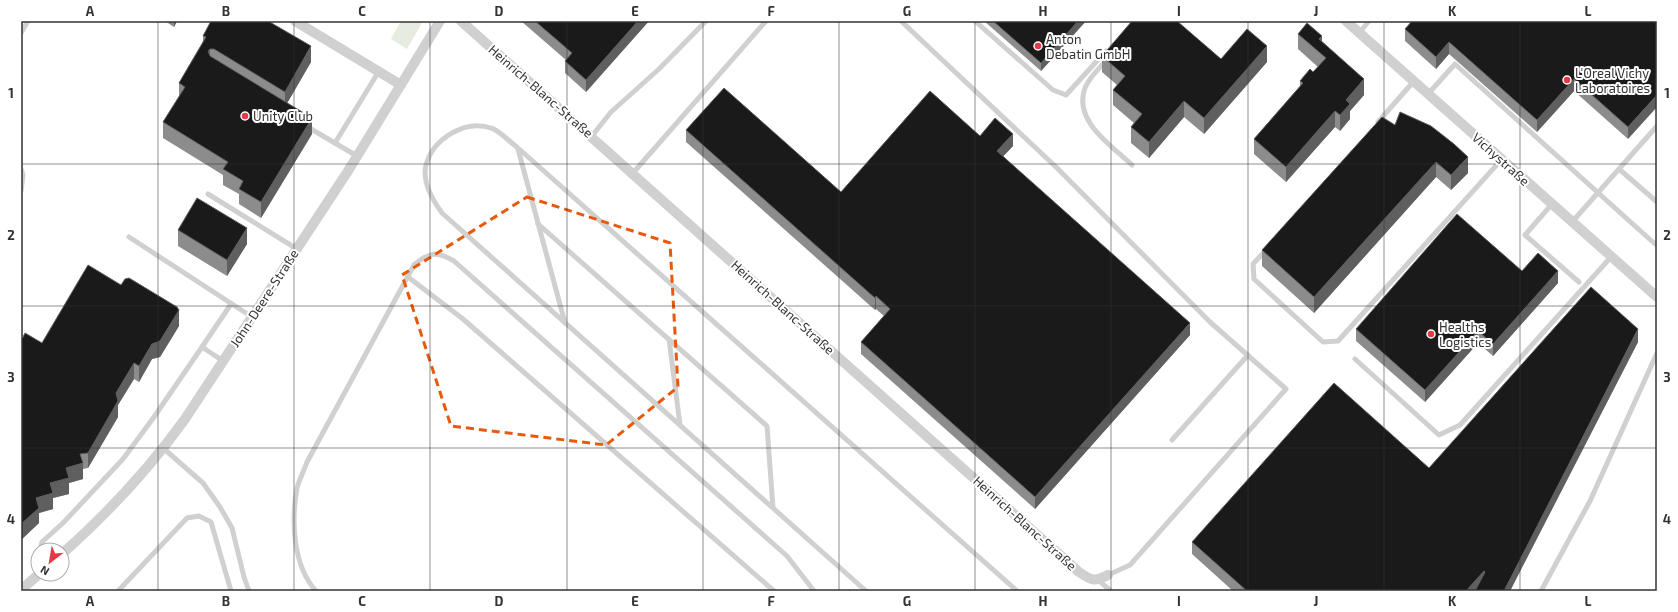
<svg xmlns="http://www.w3.org/2000/svg" width="1678" height="612" viewBox="0 0 1678 612" font-family="'Exo 2',sans-serif">
	<style>
		.green { fill: #e6ecdf }
		.lines { fill: none; stroke-linecap: round; stroke-linejoin: round }
		.service { stroke: #d0d0d0; stroke-width: 5 }
		.minor { stroke: #d0d0d0; stroke-width: 10 }
		.wall { fill: #8c8c8c }
		.shaded-wall { fill: #5f5f5f }
		.building { fill: #1a1a1a; stroke: #5f5f5f }
		.marked { fill: none; stroke: #e8590c; stroke-width: 3; stroke-dasharray: 8 5; stroke-linejoin: round }
		.grid { fill: none; stroke: #333; stroke-width: 1; stroke-opacity: 0.55 }
		.poi-dot { fill: #e63946; stroke: #fff; stroke-width: 1.5 }
		.labels { text-anchor: middle; dominant-baseline: central; stroke-width: 4; stroke-linejoin: round; paint-order: stroke }
		.poi-label { font-size: 13px; fill: #333; stroke: #fff; text-anchor: start }
		.street-label { font-size: 13px; fill: #333; stroke: #fff }
		.neatline { fill: none; stroke: #333; stroke-width: 1.5 }
		.grid-label { font-size: 13px; text-anchor: middle; font-weight: bold; fill: #333 }
	</style>
	<rect width="100%" height="100%" fill="#fff"/>
	<polygon class="green" points="401,21 423,21 407,49 391,39"/>
	<g class="lines">
		<g class="service">
			<polyline points="901,21 1056,167 1210,322 1286,389 1130,565 1108,575"/>
			<polyline points="975,21 1053,90 1066,95 1106,51"/>
			<polyline points="21,33 28,21"/>
			<polyline points="1359,33 1369,21"/>
			<path d="M1106,61C1099,68 1089,78 1085,88C1073,121 1111,145 1132,165"/>
			<polyline points="1428,94 1455,64 1655,244 1657,243"/>
			<polyline points="1378,122 1414,81"/>
			<polyline points="306,126 357,156"/>
			<polyline points="592,136 611,112 659,69 706,21"/>
			<polyline points="335,143 379,71"/>
			<polyline points="518,149 565,323"/>
			<polyline points="21,169 23,175 21,191"/>
			<polyline points="1619,169 1657,202"/>
			<polyline points="633,173 766,21"/>
			<polyline points="208,194 297,249"/>
			<polyline points="1552,204 1525,235 1579,282"/>
			<polyline points="1572,222 1657,126"/>
			<polyline points="538,224 767,426 773,508"/>
			<polyline points="129,237 252,317"/>
			<polyline points="1266,250 1253,264 1254,279 1323,342 1338,341 1502,159"/>
			<polyline points="408,277 463,319 774,591"/>
			<polyline points="669,339 680,425"/>
			<polyline points="1355,359 1439,435 1460,425 1611,257"/>
			<polyline points="223,361 202,347 231,304"/>
			<polyline points="1172,440 1248,355"/>
			<polyline points="163,448 203,483 220,507 232,528 244,577 249,591"/>
			<polyline points="40,550 42,542 63,523 123,459 154,417 202,347"/>
			<polyline points="1098,580 1111,591"/>
			<polyline points="118,591 187,518 199,516 211,522 231,591"/>
			<path d="M316,591C293,566 291,521 297,488C299,480 304,471 307,462L414,265C429,252 437,251 454,261L787,556L814,591"/>
			<path d="M866,591L442,213C432,199 422,182 426,165C433,139 465,119 491,128C499,130 511,143 518,148L1017,591"/>
			<polyline points="1541,591 1590,501 1657,353"/>
		</g>
		<g class="minor">
			<polyline points="295,21 401,85"/>
			<path d="M461,21L1079,572C1092,581 1094,582 1108,575"/>
			<polyline points="1346,21 1657,297"/>
			<path d="M62,554C108,513 149,469 185,419L348,171L440,21"/>
			<polyline points="21,590 39,574"/>
		</g>
	</g>
	<g class="wall">
		<polygon points="165,21 177,21 174,27"/>
		<polygon points="521,21 649,21 586,92 565,73 565,61 566,60"/>
		<polygon points="984,21 1086,21 1041,71"/>
		<polygon points="1657,21 1628,139 1574,91 1537,132 1449,54 1436,69 1405,41 1405,29"/>
		<polygon points="1298,34 1322,42 1364,95 1350,111 1350,119 1340,131 1335,127 1286,182 1254,154 1254,139 1300,86 1300,81 1313,72 1318,67 1298,49"/>
		<polygon points="203,36 311,62 287,103 312,134 261,218 239,204 239,194 223,185 223,175 163,138 163,122 179,97 179,83 203,42"/>
		<polygon points="1102,56 1221,59 1267,62 1204,134 1184,117 1149,158 1131,143 1131,127 1134,123 1113,105 1113,90 1117,85 1102,72"/>
		<polygon points="1382,117 1468,173 1451,190 1436,177 1314,313 1262,266 1262,250"/>
		<polygon points="686,130 841,192 1013,146 1003,156 1190,335 1035,509 861,354 861,342 884,316 876,309 875,310 686,142"/>
		<polygon points="178,230 247,244 227,276 178,246"/>
		<polygon points="1522,271 1558,283 1493,356 1478,343 1425,402 1356,341 1356,329"/>
		<polygon points="179,326 160,357 152,359 139,382 134,379 118,405 118,417 88,468 83,469 83,479 69,483 69,494 53,498 53,509 39,513 39,523 21,540 21,341 42,343"/>
		<polygon points="1638,342 1510,591 1233,591 1192,554 1192,542 1429,468"/>
	</g>
	<g class="shaded-wall">
		<polygon points="174,21 177,21 174,27"/>
		<polygon points="638,21 649,21 586,92 586,80"/>
		<polygon points="1078,21 1086,21 1041,71 1041,63"/>
		<polygon points="1322,36 1322,51 1319,39"/>
		<polygon points="1449,42 1449,54 1436,69 1436,57"/>
		<polygon points="311,46 311,62 285,107 285,92"/>
		<polygon points="1267,46 1267,62 1204,134 1204,118"/>
		<polygon points="210,49 210,64 208,51"/>
		<polygon points="1364,79 1364,95 1350,111 1350,119 1340,131 1340,115 1346,100"/>
		<polygon points="1574,79 1574,91 1537,132 1537,120"/>
		<polygon points="1657,95 1657,107 1628,139 1628,127"/>
		<polygon points="1184,101 1184,117 1149,158 1149,142"/>
		<polygon points="1335,111 1335,127 1286,182 1286,167"/>
		<polygon points="312,118 312,134 261,218 261,202"/>
		<polygon points="1013,134 1013,146 997,163 997,151"/>
		<polygon points="1468,157 1468,173 1451,190 1451,175"/>
		<polygon points="1436,162 1436,177 1314,313 1314,297"/>
		<polygon points="247,228 247,244 227,276 227,260"/>
		<polygon points="1558,271 1558,283 1493,356 1493,344"/>
		<polygon points="876,296 876,309 875,310 875,298"/>
		<polygon points="179,310 179,326 160,357 152,359 139,382 139,366 152,344"/>
		<polygon points="1190,323 1190,335 1035,509 1035,497"/>
		<polygon points="1638,329 1638,342 1510,591 1504,591"/>
		<polygon points="1478,331 1478,343 1425,402 1425,390"/>
		<polygon points="134,363 134,379 118,405 118,417 88,468 88,453 116,393"/>
		<polygon points="83,463 83,479 69,483 69,494 53,498 53,509 39,513 39,523 21,540 21,524 36,498 66,468"/>
		<polygon points="1484,571 1484,583 1477,591 1466,591"/>
	</g>
	<g class="building">
		<polygon points="211,21 268,21 311,46 285,92 214,49 210,49 208,51 210,56 312,118 261,202 239,189 243,181 223,169 228,162 163,122 185,87 179,83 206,37 203,36"/>
		<polygon points="535,21 638,21 586,80 565,61 572,53"/>
		<polygon points="993,21 1078,21 1041,63"/>
		<polygon points="1132,21 1177,21 1221,59 1247,29 1267,46 1204,118 1184,101 1149,142 1131,127 1142,114 1113,90 1125,76 1102,56"/>
		<polygon points="1412,21 1657,21 1657,95 1628,127 1574,79 1537,120 1449,42 1436,57 1405,29"/>
		<polygon points="1307,23 1322,36 1319,39 1364,79 1346,100 1350,104 1340,115 1335,111 1286,167 1254,139 1303,83 1300,81 1310,69 1313,72 1326,58 1298,34"/>
		<polygon points="724,88 841,192 930,91 980,136 995,118 1013,134 997,151 1190,323 1035,497 861,342 890,309 876,296 875,298 686,130"/>
		<polygon points="1400,112 1431,126 1454,144 1468,157 1451,175 1436,162 1314,297 1262,250 1382,117 1395,125"/>
		<polygon points="197,198 247,228 227,260 178,230"/>
		<polygon points="1457,214 1522,271 1538,253 1558,271 1493,344 1478,331 1425,390 1356,329"/>
		<polygon points="88,265 121,285 125,279 129,278 177,307 179,310 160,341 152,344 139,366 134,363 116,393 118,401 88,453 80,454 83,463 66,468 69,478 50,483 53,493 36,498 39,508 21,524 21,341 25,333 42,343"/>
		<polygon points="1591,287 1638,329 1504,591 1475,591 1485,572 1484,571 1466,591 1247,591 1192,542 1334,383 1429,468"/>
	</g>
	<path class="marked" d="M527,197L670,243L678,387L606,445L451,426L402,275Z"/>
	<path class="grid" d="M158,21V591M294,21V591M430,21V591M567,21V591M703,21V591M839,21V591M975,21V591M1111,21V591M1248,21V591M1384,21V591M1520,21V591M21,164H1657M21,306H1657M21,448H1657"/>
	<g class="poi-dot">
		<circle cx="1038" cy="46" r="4"/>
		<circle cx="1567" cy="80" r="4"/>
		<circle cx="245" cy="116" r="4"/>
		<circle cx="1431" cy="334" r="4"/>
	</g>
	<g class="labels">
		<g class="poi-label">
			<text x="1046" y="39">Anton<tspan x="1046" dy="15">Debatin GmbH</tspan></text>
			<text x="1575" y="73">L'Oreal Vichy<tspan x="1575" dy="15">Laboratoires</tspan></text>
			<text x="253" y="116">Unity Club</text>
			<text x="1439" y="327">Healths<tspan x="1439" dy="15">Logistics</tspan></text>
		</g>
		<g class="street-label">
			<text transform="translate(541 91) rotate(41)">Heinrich-Blanc-Straße</text>
			<text transform="translate(1501 159) rotate(42)">Vichystraße</text>
			<text transform="translate(264 298) rotate(-57)">John-Deere-Straße</text>
			<text transform="translate(783 307) rotate(42)">Heinrich-Blanc-Straße</text>
			<text transform="translate(1025 523) rotate(42)">Heinrich-Blanc-Straße</text>
		</g>
	</g>
	<rect width="1678" height="612" fill="none" stroke="#ffffff" stroke-width="44"/>
	<g transform="translate(50 562) rotate(211)"><circle r="19" fill="#ffffff" stroke="#adadad"/>
	<path d="M0-3L7 15L0 10L-7 15Z" fill="#e63946"/>
	<text y="-6" font-size="11" font-weight="bold" text-anchor="middle" fill="#333333">N</text>
	</g>
	<rect x="22" y="22" width="1634" height="568" class="neatline"/>
	<g class="grid-label">
		<text x="90" y="16">A</text>
		<text x="226" y="16">B</text>
		<text x="362" y="16">C</text>
		<text x="499" y="16">D</text>
		<text x="635" y="16">E</text>
		<text x="771" y="16">F</text>
		<text x="907" y="16">G</text>
		<text x="1043" y="16">H</text>
		<text x="1179" y="16">I</text>
		<text x="1316" y="16">J</text>
		<text x="1452" y="16">K</text>
		<text x="1588" y="16">L</text>
		<text x="11" y="98">1</text>
		<text x="1667" y="98">1</text>
		<text x="11" y="240">2</text>
		<text x="1667" y="240">2</text>
		<text x="11" y="382">3</text>
		<text x="1667" y="382">3</text>
		<text x="11" y="524">4</text>
		<text x="1667" y="524">4</text>
		<text x="90" y="606">A</text>
		<text x="226" y="606">B</text>
		<text x="362" y="606">C</text>
		<text x="499" y="606">D</text>
		<text x="635" y="606">E</text>
		<text x="771" y="606">F</text>
		<text x="907" y="606">G</text>
		<text x="1043" y="606">H</text>
		<text x="1179" y="606">I</text>
		<text x="1316" y="606">J</text>
		<text x="1452" y="606">K</text>
		<text x="1588" y="606">L</text>
	</g>
</svg>
